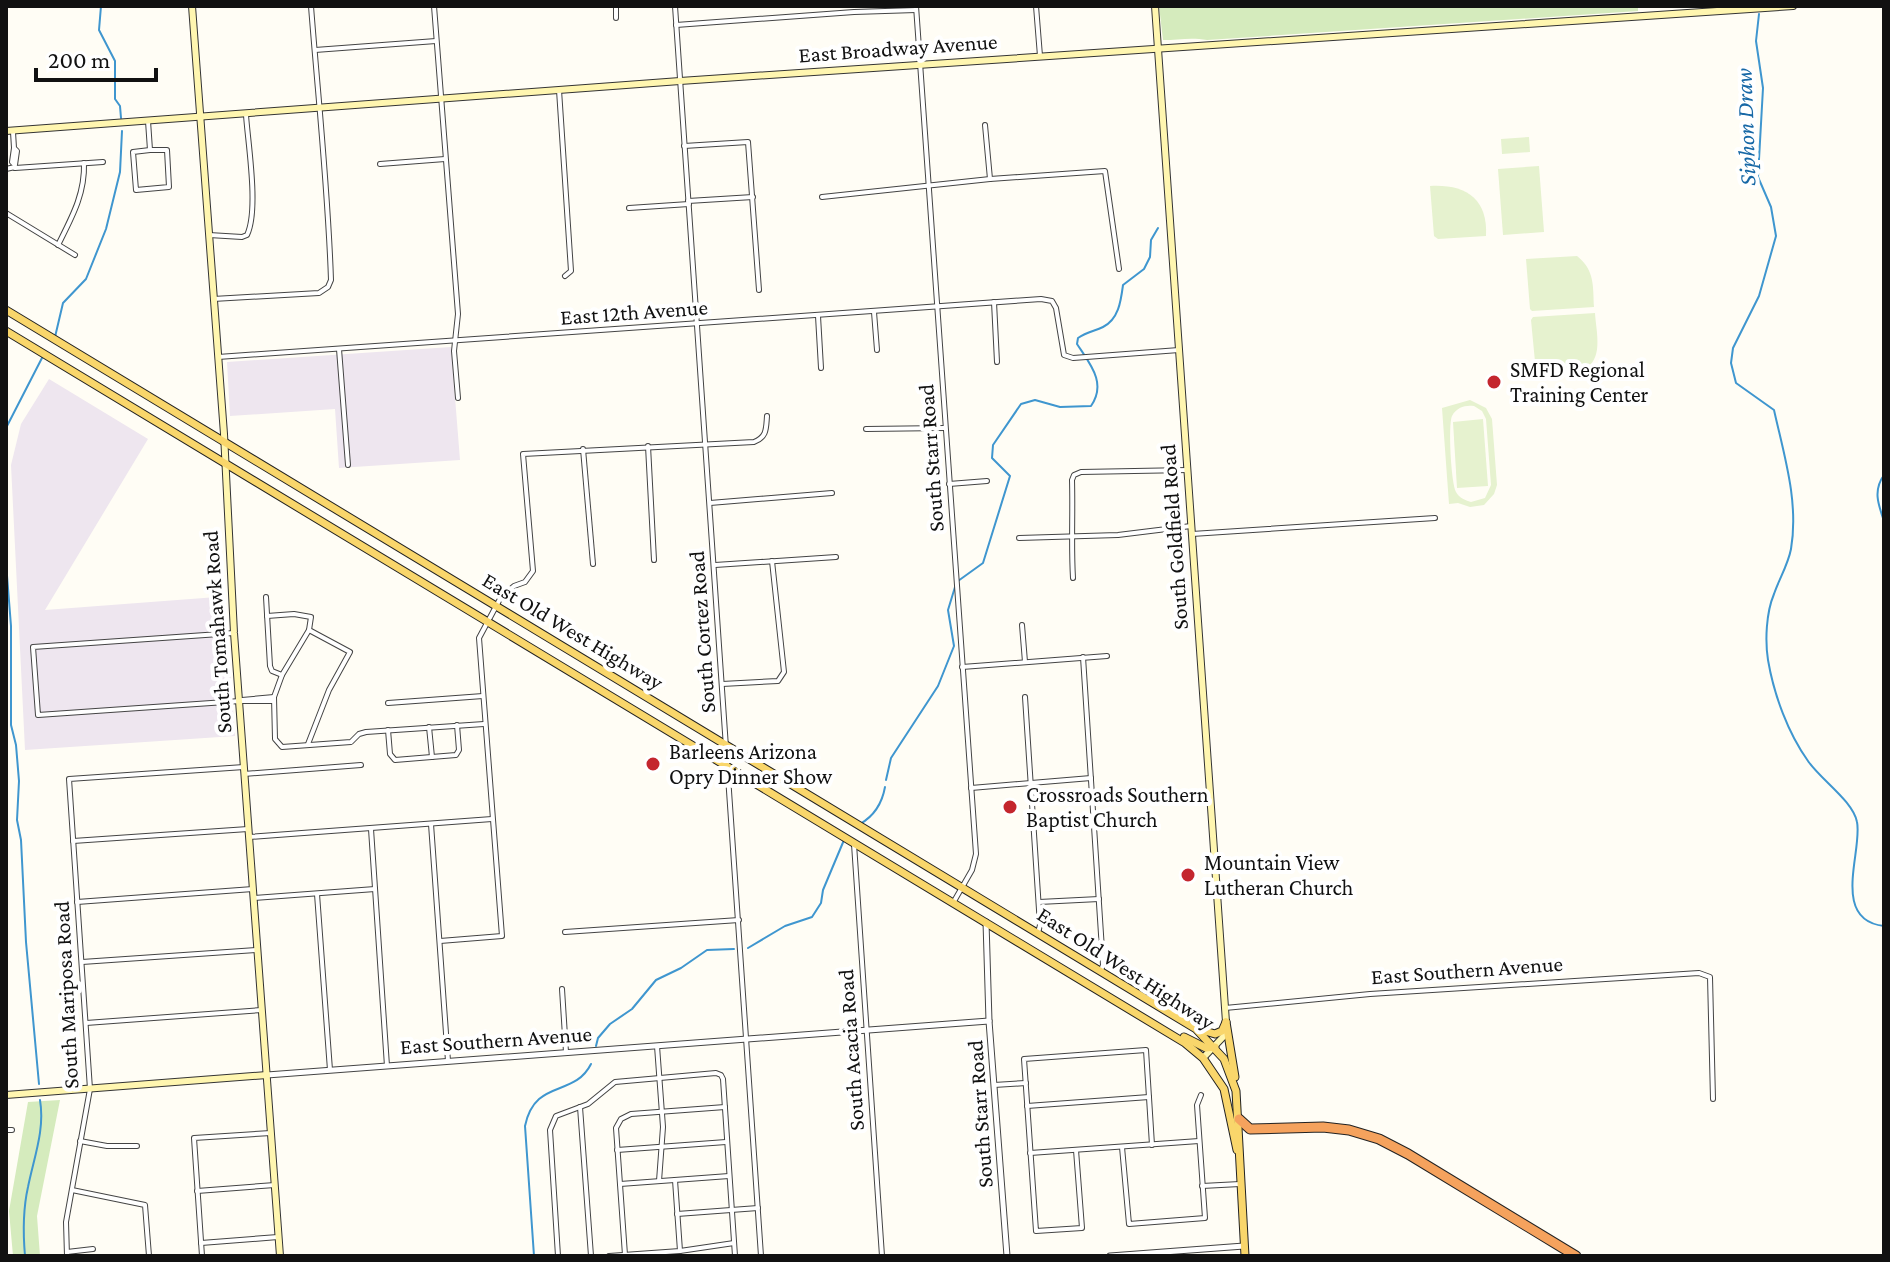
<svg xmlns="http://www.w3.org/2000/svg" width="1890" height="1262" viewBox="0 0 1890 1262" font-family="'Crimson Pro',serif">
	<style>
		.industrial { fill: #eee6ef }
		.green { fill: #d5ebbd }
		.pitch { fill: #e6f2cf; fill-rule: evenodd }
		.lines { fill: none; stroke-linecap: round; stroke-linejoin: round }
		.stream { stroke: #3f96cf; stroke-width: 2 }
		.minor-casing { stroke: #444; stroke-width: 6 }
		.tertiary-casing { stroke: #444; stroke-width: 7 }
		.secondary-casing { stroke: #333; stroke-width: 8 }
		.primary-casing { stroke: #222; stroke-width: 9 }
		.motorway-casing { stroke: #222; stroke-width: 11 }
		.minor { stroke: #fff; stroke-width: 4 }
		.tertiary { stroke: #fff; stroke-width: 5 }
		.secondary { stroke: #fff6b0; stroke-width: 6 }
		.primary { stroke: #f9d66b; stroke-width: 7 }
		.motorway { stroke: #f5a25d; stroke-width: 9 }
		.poi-dot { fill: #c4262e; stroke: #fff; stroke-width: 3 }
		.labels { text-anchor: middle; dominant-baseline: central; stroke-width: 8; stroke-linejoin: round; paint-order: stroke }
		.street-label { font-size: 22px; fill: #111; stroke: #fff }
		.poi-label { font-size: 22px; fill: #111; stroke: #fff; text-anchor: start }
		.water-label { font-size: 24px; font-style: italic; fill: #1768a6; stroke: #fff }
	</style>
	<rect width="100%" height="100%" fill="#fffdf5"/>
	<g class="industrial">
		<polygon points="451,347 460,460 339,468 335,409 230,416 227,362"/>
		<polygon points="49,379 148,439 45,610 217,597 218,601 225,601 235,736 25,750 11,465 21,424"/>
	</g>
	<g class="green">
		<path d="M1159,6H1638V11L1207,40C1191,37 1178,40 1163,40Z"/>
		<polygon points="60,1100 37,1216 40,1256 13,1256 9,1211 28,1102"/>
	</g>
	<g class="pitch">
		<polygon points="1529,137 1530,152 1502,154 1501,139"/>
		<polygon points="1539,166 1544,232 1503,235 1498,169"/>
		<path d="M1430,186C1465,184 1488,198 1486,236L1438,239L1434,236Z"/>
		<path d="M1577,256C1595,270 1593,287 1594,307L1532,311L1530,309L1526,259Z"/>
		<path d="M1595,313C1596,331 1603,355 1588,367L1536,372L1531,320L1533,317Z"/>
		<path d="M1470,400L1486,408L1492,419L1497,485L1494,494L1484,505L1470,507L1458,503L1449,504L1442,408ZM1474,406L1482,411L1486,419L1491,485L1485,498L1471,502C1465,500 1459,498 1456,492C1451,483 1448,424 1452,416C1457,407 1465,405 1474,406Z"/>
		<polygon points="1483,419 1488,486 1457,488 1453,422"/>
	</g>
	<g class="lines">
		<g class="stream">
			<polyline points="101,6 99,30 115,61 115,99 120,106 121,118"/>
			<path d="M1759,14L1756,41L1763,88L1758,177L1771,207L1776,236L1759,296L1733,348L1731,363L1736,383L1774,410C1784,455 1799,502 1791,549C1788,565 1779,579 1774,594C1766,613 1765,641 1768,660C1774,695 1788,733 1808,761C1821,780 1853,801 1857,822C1863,850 1830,920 1884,926"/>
			<polyline points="55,337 63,303 86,279 106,229 120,172 122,131"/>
			<polyline points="6,428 43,356"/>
			<path d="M1884,475C1873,490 1878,504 1884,521"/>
			<polyline points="6,563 11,626 11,725 16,745 19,781 17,820 21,840 26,942 39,1084"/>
			<path d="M958,581L983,563L1010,476L992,458L993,445L1021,404L1035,400L1060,407L1091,406C1107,383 1090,364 1077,344L1078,338C1087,332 1095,331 1103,327C1119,319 1121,300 1123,285L1144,269L1150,257L1151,240L1158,228"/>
			<polyline points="886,780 891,758 938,686 954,646 948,610 955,587"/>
			<path d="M860,824C874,816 882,804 885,787"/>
			<polyline points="748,948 785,926 812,917 821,903 823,890 844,840"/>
			<polyline points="596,1046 598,1038 610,1024 632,1009 656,980 681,968 707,950 734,949"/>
			<path d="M25,1256C23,1233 23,1209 28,1187C34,1157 45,1130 40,1100"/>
			<path d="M534,1256L525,1126C535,1078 574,1098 591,1064"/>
		</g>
		<defs>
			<g id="minor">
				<polyline points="434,6 458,314 454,351 458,398"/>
				<polyline points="616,6 616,18"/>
				<polyline points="675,6 761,1256"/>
				<polyline points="916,6 976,854 972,870 953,903"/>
				<polyline points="1036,6 1040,56"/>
				<polyline points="676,25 854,12 916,10"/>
				<polyline points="315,50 436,41"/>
				<polyline points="559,90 571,271 565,276"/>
				<polyline points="148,121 150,150"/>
				<polyline points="985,125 990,179"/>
				<polyline points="13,132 14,148 17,151 15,165 12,162 14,148"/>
				<polyline points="684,146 748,142 759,290"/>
				<polygon points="150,150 167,150 169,187 136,190 133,152"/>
				<polyline points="380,164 445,159"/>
				<polyline points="15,168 103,162"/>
				<polyline points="6,169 15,167"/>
				<polyline points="822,197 990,179 1105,171 1119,269"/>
				<polyline points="688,201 753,197"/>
				<polyline points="629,208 689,204"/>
				<polyline points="6,213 75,255"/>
				<path d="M209,235L242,237L247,235C259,210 248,144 246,115"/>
				<path d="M58,245C72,217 85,194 84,163"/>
				<path d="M213,299L319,293L328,287L331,280C328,188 318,97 311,6"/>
				<polyline points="994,302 997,362"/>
				<polyline points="874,312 877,350"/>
				<polyline points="818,316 821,368"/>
				<polyline points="339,349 348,465"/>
				<polyline points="218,357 1041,299 1052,301 1056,308 1064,355 1073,358 1179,350"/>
				<polyline points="866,429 945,428"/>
				<polyline points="648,446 654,560"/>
				<polyline points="583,449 593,564"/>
				<polyline points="949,484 987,481"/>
				<polyline points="710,503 832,493"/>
				<polyline points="1192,534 1435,518"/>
				<polyline points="1019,538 1118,535 1191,526"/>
				<polyline points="715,565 836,557"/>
				<path d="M1073,578C1071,545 1073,513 1072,480L1074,475L1081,472L1188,470"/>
				<polyline points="266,597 270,666 272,671 282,675"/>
				<polyline points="267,616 294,614 311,617 309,630 282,675 274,697 275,739 282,747 351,742 359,734 366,732 484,724"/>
				<polyline points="1022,625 1025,662"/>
				<polyline points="234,633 33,647 38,715 240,701 273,701"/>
				<polyline points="1083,657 1103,965 1101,970"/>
				<polyline points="962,667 1107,656"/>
				<polyline points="722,684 778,681 784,672 772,561"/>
				<polyline points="1025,697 1040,925 1038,933"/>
				<polyline points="242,700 274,697"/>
				<polyline points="388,703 483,696"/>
				<polyline points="429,727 432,757"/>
				<polyline points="388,730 390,754 395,760 456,755 459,750 457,725"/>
				<polyline points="308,744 329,690 350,652 309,630"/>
				<polyline points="244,774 361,765"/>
				<polyline points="971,788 1091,778"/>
				<polyline points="431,824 448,1061"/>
				<polyline points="371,829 387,1066"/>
				<polyline points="249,837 492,819"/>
				<polyline points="73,841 248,829"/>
				<polyline points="854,844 882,1256"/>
				<polyline points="317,894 330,1070"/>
				<polyline points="254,898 375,889"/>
				<polyline points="77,902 253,889"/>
				<polyline points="1039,902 1099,899"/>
				<polyline points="565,932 739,920"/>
				<path d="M440,941L502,936L479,638L501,597L514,586L525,582L533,571L523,454L754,442C767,437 766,429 767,416"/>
				<polyline points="82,962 257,950"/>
				<polyline points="562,989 566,1052"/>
				<polyline points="1225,1008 1370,994 1699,973 1710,977 1713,1099"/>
				<polyline points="86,1023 262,1010"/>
				<polyline points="657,1046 663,1127 659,1181"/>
				<polyline points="994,1085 1026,1083"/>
				<polyline points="1027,1106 1149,1097"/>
				<polyline points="580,1107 591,1256"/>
				<polyline points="6,1130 12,1130"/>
				<polyline points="80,1141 107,1146 137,1146"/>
				<polyline points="1122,1147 1129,1224 1205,1218 1197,1105 1201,1095"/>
				<polyline points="617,1150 726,1142"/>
				<polyline points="1076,1150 1082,1228 1036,1231 1024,1059 1146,1050 1152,1145"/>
				<polyline points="1030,1153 1199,1141"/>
				<polyline points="675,1180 680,1251"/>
				<polyline points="620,1184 729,1176"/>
				<polyline points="1202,1186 1240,1184"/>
				<polyline points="72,1190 145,1205 149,1256"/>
				<polyline points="197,1191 275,1185"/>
				<polyline points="677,1214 758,1208"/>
				<polyline points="201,1243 278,1237"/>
				<polyline points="67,1252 93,1249"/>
				<polyline points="625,1255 616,1128 621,1119 631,1114 725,1107"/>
				<polyline points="67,1256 66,1222 90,1089 69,779 244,767"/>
				<polyline points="202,1256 194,1138 271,1133"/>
				<polyline points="558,1256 550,1130 556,1116 588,1104 615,1082 716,1073 721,1075 723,1079 735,1256"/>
				<polyline points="609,1256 680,1251 734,1243"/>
			</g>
			<g id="tertiary">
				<polyline points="986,922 989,1021 1007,1256"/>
				<polyline points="267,1075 989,1021"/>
				<polyline points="1110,1256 1244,1246"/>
			</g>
			<g id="secondary">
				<polyline points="192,6 224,434 234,633 280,1256"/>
				<polyline points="1155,6 1226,1022 1223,1037 1203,1058"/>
				<polyline points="6,131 680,81 1793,6"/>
				<polyline points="6,1095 267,1075"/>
			</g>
			<g id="primary">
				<polyline points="6,310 1196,1029 1224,1059 1236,1091 1245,1256"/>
				<polyline points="6,331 1185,1043 1203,1058 1224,1089 1237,1150"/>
				<polyline points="1226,1022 1235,1077"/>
				<polyline points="1198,1029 1215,1034 1222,1031 1226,1022"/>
				<polyline points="1184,1037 1206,1048 1215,1047"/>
			</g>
			<polyline id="motorway" points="1239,1119 1250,1129 1323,1127 1349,1130 1379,1139 1408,1154 1576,1256"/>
		</defs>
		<use href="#minor" class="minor-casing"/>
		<use href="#tertiary" class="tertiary-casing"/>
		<use href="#secondary" class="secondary-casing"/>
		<use href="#primary" class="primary-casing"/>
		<use href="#motorway" class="motorway-casing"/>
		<use href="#minor" class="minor"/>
		<use href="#tertiary" class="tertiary"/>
		<use href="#secondary" class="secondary"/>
		<use href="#primary" class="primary"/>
		<use href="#motorway" class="motorway"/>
	</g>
	<g class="poi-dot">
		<circle cx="1494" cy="382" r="8"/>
		<circle cx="653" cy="764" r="8"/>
		<circle cx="1010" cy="807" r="8"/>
		<circle cx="1188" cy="875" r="8"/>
	</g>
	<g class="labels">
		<g class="street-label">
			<text transform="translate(898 48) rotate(-4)">East Broadway Avenue</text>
			<text transform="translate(634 312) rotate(-4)">East 12th Avenue</text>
			<text transform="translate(931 458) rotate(-94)">South Starr Road</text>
			<text transform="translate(1174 537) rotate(-94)">South Goldfield Road</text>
			<text transform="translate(573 631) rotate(31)">East Old West Highway</text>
			<text transform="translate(217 632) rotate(-94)">South Tomahawk Road</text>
			<text transform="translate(702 632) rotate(-94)">South Cortez Road</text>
			<text transform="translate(1126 968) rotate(33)">East Old West Highway</text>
			<text transform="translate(1467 970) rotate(-4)">East Southern Avenue</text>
			<text transform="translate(66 995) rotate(-93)">South Mariposa Road</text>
			<text transform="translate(496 1040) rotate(-4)">East Southern Avenue</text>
			<text transform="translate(851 1050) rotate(-94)">South Acacia Road</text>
			<text transform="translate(980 1114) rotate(-94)">South Starr Road</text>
		</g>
		<g class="poi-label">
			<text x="1510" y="369">SMFD Regional<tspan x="1510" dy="25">Training Center</tspan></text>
			<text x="669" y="751">Barleens Arizona<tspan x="669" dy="25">Opry Dinner Show</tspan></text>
			<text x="1026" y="794">Crossroads Southern<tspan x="1026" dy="25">Baptist Church</tspan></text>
			<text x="1204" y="862">Mountain View<tspan x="1204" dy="25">Lutheran Church</tspan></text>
		</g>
		<g class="water-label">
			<text transform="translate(1745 127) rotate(-92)">Siphon Draw</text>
		</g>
	</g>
	<rect width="1890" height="1262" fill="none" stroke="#111111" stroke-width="16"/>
	<path d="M36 68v12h120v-12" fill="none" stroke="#111111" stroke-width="4"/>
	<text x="48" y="68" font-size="24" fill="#111111" stroke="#ffffff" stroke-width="6" paint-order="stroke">200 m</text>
</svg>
